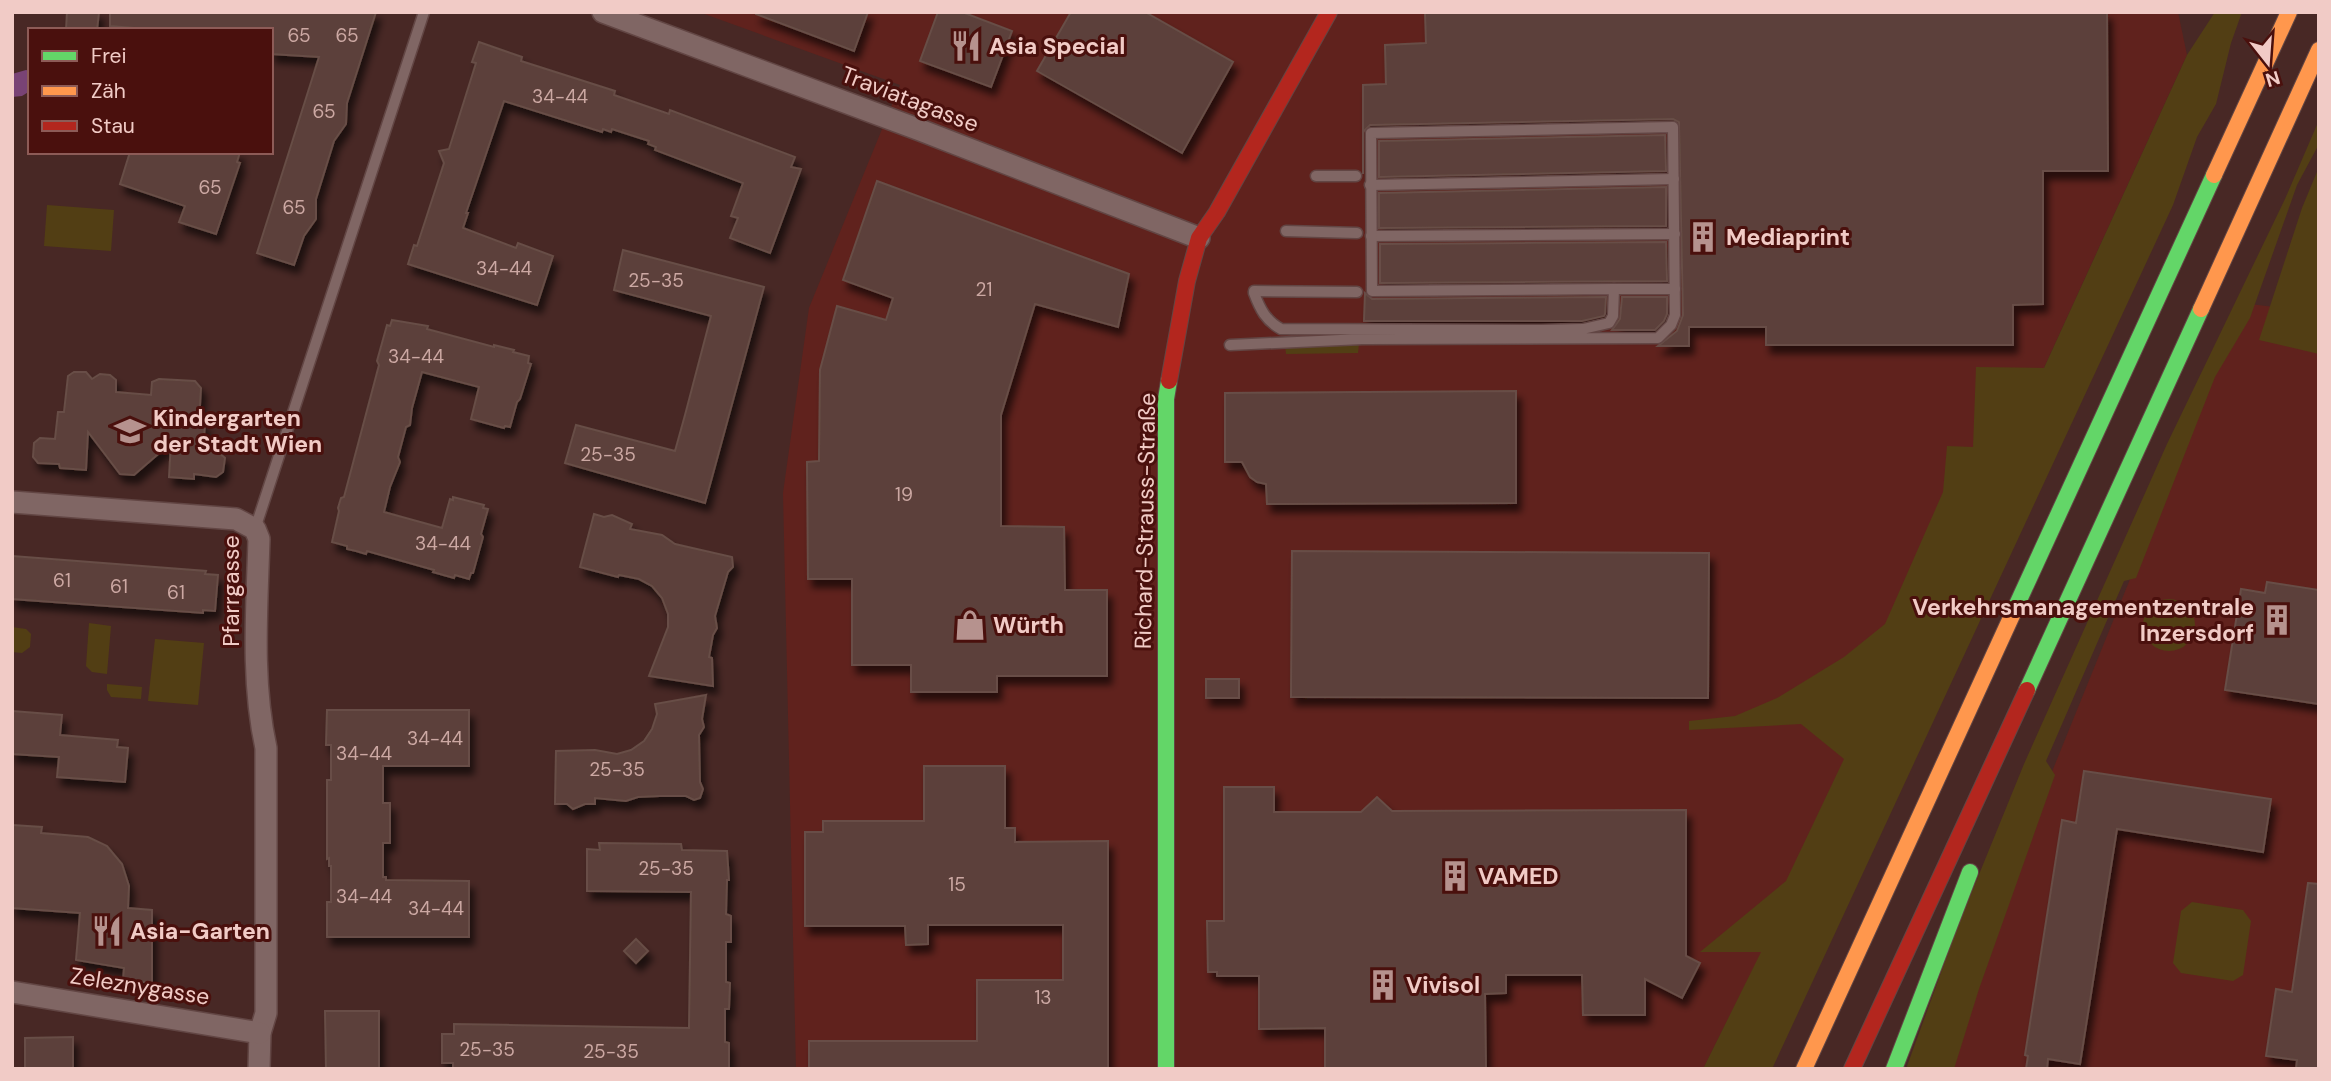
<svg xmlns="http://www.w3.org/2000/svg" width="2331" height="1081" viewBox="0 0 2331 1081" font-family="'DM Sans',sans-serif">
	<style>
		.built { fill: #60221d }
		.green { fill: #523e14 }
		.water { fill: #794375 }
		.building { fill: #5b403a; stroke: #674e46; stroke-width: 2; filter: url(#shadow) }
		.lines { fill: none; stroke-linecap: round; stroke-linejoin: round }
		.lane-casing { stroke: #624644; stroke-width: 13 }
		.street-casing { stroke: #624644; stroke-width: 24 }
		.fast-casing { stroke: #624644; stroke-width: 18 }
		.slow-casing { stroke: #624644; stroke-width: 18 }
		.jam-casing { stroke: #624644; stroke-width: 18 }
		.lane { stroke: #806664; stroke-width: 10 }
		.street { stroke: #806664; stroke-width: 21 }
		.fast { stroke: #63d668; stroke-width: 16 }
		.slow { stroke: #ff974d; stroke-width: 16 }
		.jam { stroke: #b3261e; stroke-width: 16 }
		.labels { text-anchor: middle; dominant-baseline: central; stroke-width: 6; stroke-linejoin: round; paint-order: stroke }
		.number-label { font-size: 19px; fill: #cca8a3 }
		.poi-label { font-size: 23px; font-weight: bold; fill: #f1cbc6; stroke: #4a100d; text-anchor: start }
		.street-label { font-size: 23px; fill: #f1cbc6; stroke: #4a100d }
	</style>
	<defs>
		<filter id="shadow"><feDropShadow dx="4.5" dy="8" stdDeviation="3.5" flood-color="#0009"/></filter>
	</defs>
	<rect width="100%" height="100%" fill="#482825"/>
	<g class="built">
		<polygon points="699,12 2178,12 2187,55 2038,381 1881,715 1703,1069 796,1069 783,493 809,308 900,85"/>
		<polygon points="2242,303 2314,312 2319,319 2319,1069 1935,1069 2015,863"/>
	</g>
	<g class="green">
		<polygon points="2215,12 2242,12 2231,43 2216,104 2197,137 2173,205 1772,1069 1703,1069 1761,952 1700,952 1786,881 1844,759 1801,724 1689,730 1689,721 1735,716 1777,698 1844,657 1885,624 1943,492 1947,446 1973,447 1976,367 2044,368 2187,55"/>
		<polygon points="2319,120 2319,144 2297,185 2250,318 2215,377 2136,578 2124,581 2046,761 2055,775 1979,989 1954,1069 1906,1069 1958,926 2024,764 2167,444 2285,199"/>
		<polygon points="2319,167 2319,354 2259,340 2302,208"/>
		<polygon points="47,205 114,210 111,251 44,246"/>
		<polygon points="1359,344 1358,353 1286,354 1285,345"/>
		<circle cx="2169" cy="625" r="26"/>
		<polygon points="89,623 111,626 107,674 92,672 86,666"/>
		<polygon points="12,627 26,629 31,634 30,647 22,653 12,652"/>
		<polygon points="155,639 204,643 198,705 148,701"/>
		<polygon points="107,684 142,687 141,699 111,697 107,690"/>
		<polygon points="2192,902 2243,910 2251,921 2243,975 2233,981 2181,973 2173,963 2181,911"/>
	</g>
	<polygon class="water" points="26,70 30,71 30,91 22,96 12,97 12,74"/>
	<g class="building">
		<polygon points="67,12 99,12 97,30 66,30"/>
		<polygon points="110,12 376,12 347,103 346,124 334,141 316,199 316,219 304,236 294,265 257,253 319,57 271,54 271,30 159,30 110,26"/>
		<polygon points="756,12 868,12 854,51 756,14"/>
		<polygon points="938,12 962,12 1012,31 991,87 920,61"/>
		<polygon points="1071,12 1145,12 1233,62 1182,153 1037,71"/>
		<polygon points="1425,12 2107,12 2108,171 2043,171 2043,304 2013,305 2013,345 1766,345 1766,327 1689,327 1689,346 1658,346 1677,331 1683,315 1679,122 1673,119 1370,125 1363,132 1363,174 1363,85 1386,84 1385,45 1426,43"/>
		<polygon points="479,42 522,57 521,61 615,91 614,95 669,114 670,110 795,157 791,167 801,169 770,253 730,238 738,218 731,216 743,183 655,150 656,147 648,144 649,141 612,129 611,132 603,129 602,132 504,101 466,213 468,213 463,228 516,248 518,243 553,256 537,305 408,264 414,245 417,246 444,163 439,151 449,149 476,63 472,62"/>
		<polygon points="1665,135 1666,171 1379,177 1379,141"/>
		<polygon points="130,152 240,152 237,162 240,163 216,234 179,222 185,206 120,184"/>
		<polygon points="877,181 1129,274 1118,327 1035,304 1001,415 1001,526 1064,527 1065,590 1107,590 1107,676 997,676 997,692 911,692 911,665 852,665 852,579 808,579 807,462 819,461 820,370 837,306 886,320 893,298 843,280"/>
		<polygon points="1666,187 1666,226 1379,228 1379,193"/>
		<polygon points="1666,242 1667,281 1380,283 1380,244"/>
		<polygon points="623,250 764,287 705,503 565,463 576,425 675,451 685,415 711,316 614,290"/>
		<polygon points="1365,293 1372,299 1606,297 1605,314 1604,316 1582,321 1364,321"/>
		<polygon points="1622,297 1667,297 1667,314 1664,321 1655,330 1612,330 1620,319"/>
		<polygon points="392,320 428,326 427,329 494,347 494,345 514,350 513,352 529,356 528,363 531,364 520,399 517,402 510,427 505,426 504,428 471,419 479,387 422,372 412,408 410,425 406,427 398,457 400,462 390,487 384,512 442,528 450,499 453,500 453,497 484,505 483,508 488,509 481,534 483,537 473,573 471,573 469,579 455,575 454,578 433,572 434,570 367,551 366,554 356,551 347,549 347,546 332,542 339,511 338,508 341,498 344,497 379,365 377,361 387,325 390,326"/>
		<polygon points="74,372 86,372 92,379 100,374 110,375 116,380 116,392 151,395 152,382 159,379 195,381 201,388 199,423 205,424 203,451 218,452 225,458 223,472 216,477 194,474 194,479 169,477 171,443 134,475 120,474 88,432 86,470 60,468 59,464 38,463 33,457 34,443 40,438 55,439 58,412 64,412 68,376"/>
		<polygon points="1516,391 1516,503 1267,504 1266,484 1257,482 1250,477 1242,462 1225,462 1225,393"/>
		<polygon points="594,514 604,517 612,515 632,524 630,529 662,535 675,544 732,557 733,567 728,572 715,616 717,628 713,635 709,657 712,658 713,686 649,676 668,627 668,614 662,598 652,586 639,579 619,575 618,577 580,567"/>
		<polygon points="1292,551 1709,553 1708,698 1291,697"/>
		<polygon points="12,556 206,571 205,574 218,575 215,611 203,610 203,613 12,599"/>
		<polygon points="2267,582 2319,590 2319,704 2225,690 2241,589 2265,593"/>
		<rect x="1206" y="679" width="33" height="19"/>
		<polygon points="706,695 702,719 704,727 699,735 700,782 703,789 700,798 694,800 686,796 660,796 638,797 626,801 595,798 595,804 585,804 573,809 567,804 555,804 556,751 595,750 617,754 631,750 644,741 652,729 657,714 655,704"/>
		<polygon points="327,710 469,710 469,766 383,766 383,803 390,803 390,843 383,843 383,877 386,877 386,880 469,881 469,937 327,937 327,902 331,902 331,866 329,866 329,858 327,859 327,780 331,780 331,745 326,745"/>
		<polygon points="12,711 62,715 60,735 118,740 117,747 128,748 125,782 57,777 59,757 12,754"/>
		<polygon points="924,766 1005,766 1005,828 1015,828 1015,842 1108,841 1108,1069 809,1069 809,1041 977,1041 977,980 1063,980 1063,925 928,925 928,944 906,945 905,926 805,926 805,832 823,832 823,821 924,821"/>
		<polygon points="2084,771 2271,799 2263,852 2117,829 2080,1064 2048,1059 2047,1069 2026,1069 2028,1056 2025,1055 2062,820 2076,823"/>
		<polygon points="1224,787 1274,787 1274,812 1361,812 1377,797 1392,811 1686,810 1686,956 1700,963 1682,998 1645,979 1645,1015 1583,1015 1582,975 1506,975 1506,993 1485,994 1486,1069 1325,1069 1325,1028 1259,1029 1259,976 1217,976 1217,972 1208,972 1207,921 1224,921"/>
		<polygon points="12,825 42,827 41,833 88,837 107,846 122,864 129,886 128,908 152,910 152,983 123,980 124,968 76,960 80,913 12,908"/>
		<polygon points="599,843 681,844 682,850 727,851 729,880 727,880 726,914 731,916 731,942 726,942 726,982 730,983 729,1009 725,1009 725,1042 729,1043 729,1069 453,1069 453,1063 442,1063 442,1034 454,1034 454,1024 689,1028 691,892 587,891 587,849 600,850"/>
		<polygon points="2308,883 2319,884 2319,1069 2296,1069 2297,1060 2266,1056 2276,989 2292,992"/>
		<polygon points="636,939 648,951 636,963 624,951"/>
		<polygon points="325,1011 379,1011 379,1069 326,1069"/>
		<polygon points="73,1037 73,1069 25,1069 25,1038"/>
	</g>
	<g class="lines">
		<defs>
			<g id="lane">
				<polyline points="1316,176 1356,176"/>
				<polyline points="1370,185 1674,179"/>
				<polyline points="1286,231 1357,233"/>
				<polyline points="1371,236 1675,234"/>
				<polyline points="1614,289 1675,289"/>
				<polyline points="1254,291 1357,292"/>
				<path d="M1230,345L1362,339L1658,338L1671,325L1675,315L1673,127L1371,133L1372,291L1614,289L1613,316L1609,323L1583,329L1541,330L1281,329C1266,321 1260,309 1254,293"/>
				<polyline points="255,529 424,12"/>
			</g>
			<g id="street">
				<polyline points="603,12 920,130 1199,238"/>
				<path d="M12,502L236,519L255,529L259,539C257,608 251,680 266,748V1013L260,1033L259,1069"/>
				<polyline points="12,992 260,1033"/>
			</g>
			<g id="fast">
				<polyline points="2014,611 2214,175"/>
				<polyline points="2027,690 2201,309"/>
				<polyline points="1166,1069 1166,399 1169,381"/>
				<polyline points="1894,1069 1970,872"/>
			</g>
			<g id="slow">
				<polyline points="2214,175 2289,12"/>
				<polyline points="2201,309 2319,50"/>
				<polyline points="1804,1069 2014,611"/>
			</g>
			<g id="jam">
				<polyline points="1169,381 1187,281 1199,238 1217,212 1329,12"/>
				<polyline points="1852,1069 2027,690"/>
			</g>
		</defs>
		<use href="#lane" class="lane-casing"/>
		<use href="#street" class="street-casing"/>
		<use href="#fast" class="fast-casing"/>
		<use href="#slow" class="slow-casing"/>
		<use href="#jam" class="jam-casing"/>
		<use href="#lane" class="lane"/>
		<use href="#street" class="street"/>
		<use href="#fast" class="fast"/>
		<use href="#slow" class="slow"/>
		<use href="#jam" class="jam"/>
	</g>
	<defs>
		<symbol id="restaurant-bare" viewBox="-9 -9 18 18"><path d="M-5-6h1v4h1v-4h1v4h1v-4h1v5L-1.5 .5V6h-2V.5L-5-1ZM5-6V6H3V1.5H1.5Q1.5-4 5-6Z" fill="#b6928e" stroke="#4a100d" stroke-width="2.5" paint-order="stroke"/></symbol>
		<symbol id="building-bare" viewBox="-9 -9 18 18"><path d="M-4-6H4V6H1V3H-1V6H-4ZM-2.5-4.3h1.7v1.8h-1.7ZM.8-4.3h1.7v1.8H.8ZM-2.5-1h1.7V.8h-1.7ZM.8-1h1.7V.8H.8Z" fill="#b6928e" stroke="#4a100d" stroke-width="2.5" paint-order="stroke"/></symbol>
		<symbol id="school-bare" viewBox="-9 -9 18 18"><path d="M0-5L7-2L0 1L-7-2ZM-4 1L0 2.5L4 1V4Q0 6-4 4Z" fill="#b6928e" stroke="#4a100d" stroke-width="2.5" paint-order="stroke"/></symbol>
		<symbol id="shop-bare" viewBox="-9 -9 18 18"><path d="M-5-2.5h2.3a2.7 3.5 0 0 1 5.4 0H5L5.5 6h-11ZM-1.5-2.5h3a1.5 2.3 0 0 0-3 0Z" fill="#b6928e" stroke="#4a100d" stroke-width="2.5" paint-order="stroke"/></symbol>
	</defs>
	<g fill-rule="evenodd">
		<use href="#restaurant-bare" x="944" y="24" width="44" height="44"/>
		<use href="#building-bare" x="1681" y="215" width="44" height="44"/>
		<use href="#school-bare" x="108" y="409" width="44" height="44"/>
		<use href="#building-bare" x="2255" y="598" width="44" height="44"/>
		<use href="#shop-bare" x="948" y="603" width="44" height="44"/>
		<use href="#building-bare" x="1433" y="854" width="44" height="44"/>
		<use href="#restaurant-bare" x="85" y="909" width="44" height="44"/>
		<use href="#building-bare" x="1361" y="963" width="44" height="44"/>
	</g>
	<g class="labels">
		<g class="number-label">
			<text x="299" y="35">65</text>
			<text x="347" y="35">65</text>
			<text x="560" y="96">34-44</text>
			<text x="324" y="111">65</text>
			<text x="210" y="187">65</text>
			<text x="294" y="207">65</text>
			<text x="504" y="268">34-44</text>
			<text x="656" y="280">25-35</text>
			<text x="984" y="289">21</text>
			<text x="416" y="356">34-44</text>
			<text x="608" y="454">25-35</text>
			<text x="904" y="494">19</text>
			<text x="443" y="543">34-44</text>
			<text x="62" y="580">61</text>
			<text x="119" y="586">61</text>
			<text x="176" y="592">61</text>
			<text x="435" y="738">34-44</text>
			<text x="364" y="753">34-44</text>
			<text x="617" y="769">25-35</text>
			<text x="666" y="868">25-35</text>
			<text x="957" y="884">15</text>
			<text x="364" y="896">34-44</text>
			<text x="436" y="908">34-44</text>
			<text x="1043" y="997">13</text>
			<text x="487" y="1049">25-35</text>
			<text x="611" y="1051">25-35</text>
		</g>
		<g class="poi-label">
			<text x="989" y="46">Asia Special</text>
			<text x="1726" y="237">Mediaprint</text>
			<text x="153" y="418">Kindergarten<tspan x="153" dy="26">der Stadt Wien</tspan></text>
			<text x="2254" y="607" text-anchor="end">Verkehrsmanagementzentrale<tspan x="2254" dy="26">Inzersdorf</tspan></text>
			<text x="993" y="625">Würth</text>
			<text x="1478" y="876">VAMED</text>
			<text x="130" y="931">Asia-Garten</text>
			<text x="1406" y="985">Vivisol</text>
		</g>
		<g class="street-label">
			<text transform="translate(910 99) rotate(21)">Traviatagasse</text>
			<text transform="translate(1145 521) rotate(-89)">Richard-Strauss-Straße</text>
			<text transform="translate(231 591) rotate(-90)">Pfarrgasse</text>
			<text transform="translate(140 986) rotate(9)">Zeleznygasse</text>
		</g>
	</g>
	<rect width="2331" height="1081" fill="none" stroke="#f1cbc6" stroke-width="28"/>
	<rect x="28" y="28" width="245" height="126" fill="#4a100d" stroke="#8d5b57" stroke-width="2"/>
	<rect x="42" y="51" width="35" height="10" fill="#63d668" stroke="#8d5b57" stroke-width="2"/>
	<text x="91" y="63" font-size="21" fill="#f1cbc6">Frei</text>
	<rect x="42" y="86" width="35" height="10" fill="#ff974d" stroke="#8d5b57" stroke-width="2"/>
	<text x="91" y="98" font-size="21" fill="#f1cbc6">Zäh</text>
	<rect x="42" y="121" width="35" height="10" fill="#b3261e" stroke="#8d5b57" stroke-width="2"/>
	<text x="91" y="133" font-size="21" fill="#f1cbc6">Stau</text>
	<g transform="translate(2268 63) rotate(163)" stroke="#4a100d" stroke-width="5" paint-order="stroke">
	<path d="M0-5L12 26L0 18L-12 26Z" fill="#f1cbc6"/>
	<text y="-10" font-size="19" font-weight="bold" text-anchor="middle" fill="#f1cbc6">N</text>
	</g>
</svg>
